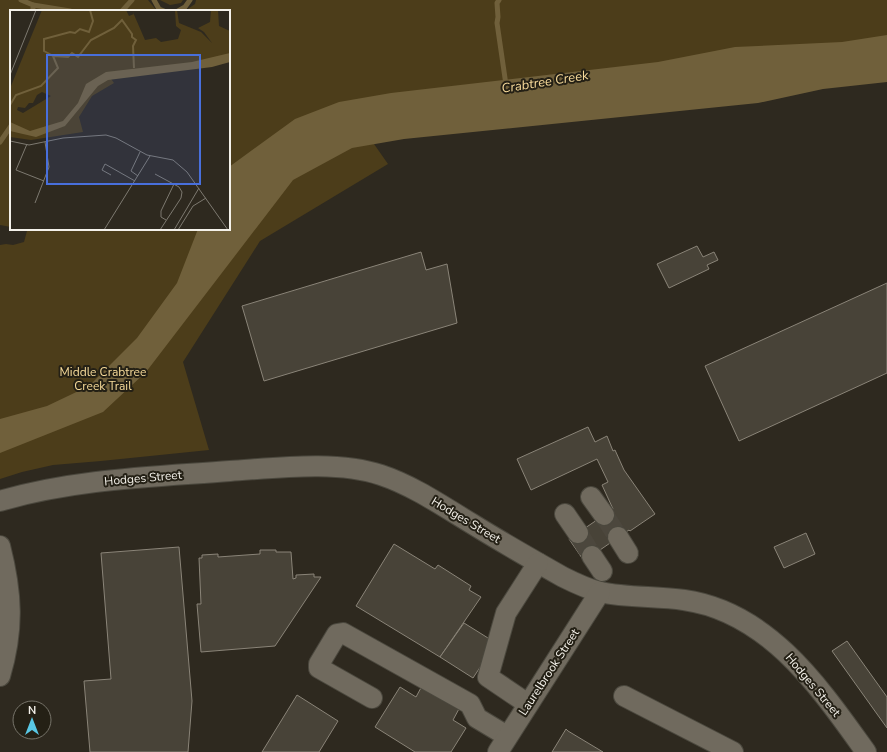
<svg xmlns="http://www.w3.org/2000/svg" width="887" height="752" viewBox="0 0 887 752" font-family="'Nunito Sans',sans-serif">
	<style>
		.green { fill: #4c3d1a }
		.water { fill: #70603b }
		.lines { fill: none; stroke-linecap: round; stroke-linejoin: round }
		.stream { stroke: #70603b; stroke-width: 5 }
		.building { fill: #484338; stroke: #8a8478 }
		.minor-tunnel { stroke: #4c473d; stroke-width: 20; stroke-dasharray: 20 10; stroke-linecap: butt }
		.minor-casing { stroke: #4b483e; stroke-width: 22 }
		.minor { stroke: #706a5e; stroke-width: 20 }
		.labels { text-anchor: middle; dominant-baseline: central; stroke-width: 4; stroke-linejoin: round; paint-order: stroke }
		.park-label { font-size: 12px; fill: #f7db9a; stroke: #242015 }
		.street-label { font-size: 12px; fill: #f4f1ea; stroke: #242015 }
		.water-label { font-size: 13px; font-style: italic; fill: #f7da9a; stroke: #242015 }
		.inset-river { fill: none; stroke: #70603b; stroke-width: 2 }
		.inset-road { fill: none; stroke: #7d7970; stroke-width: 1 }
		.view { fill: #486fdc; fill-opacity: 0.15; stroke: #486fdc; stroke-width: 2 }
		.inset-edge { fill: none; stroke: #f4f1ea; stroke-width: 2 }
	</style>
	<rect width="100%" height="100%" fill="#2e291f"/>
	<g class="green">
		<polygon points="0,0 148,0 157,11 11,11 11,227 0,225"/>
		<polygon points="160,0 183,0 181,3 170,5"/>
		<polygon points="196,0 887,0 887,60 360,124 388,164 260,241 183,362 209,450 101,461 53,465 22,472 0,479 0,245 6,244 13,245 24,242 27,231 20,229 229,229 229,11 185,11 195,4"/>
	</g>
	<polygon class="water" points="887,35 887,82 823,89 758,103 404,139 352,148 293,180 146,372 103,412 0,453 0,419 47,406 89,386 137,338 177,283 198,229 229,229 229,167 295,119 339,102 391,93 658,62 735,47 842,42"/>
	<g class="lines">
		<g class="stream">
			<polyline points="21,0 33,5 33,11"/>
			<polyline points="154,0 159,9 164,11"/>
			<polyline points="499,0 497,3 498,17 497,23 506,85"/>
			<polyline points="33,5 70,11"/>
			<polyline points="122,11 132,0"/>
			<polyline points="178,11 185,7 190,0"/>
			<polyline points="0,142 11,126"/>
		</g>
	</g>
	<g class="building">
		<polygon points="697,246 703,257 714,252 718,260 707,265 709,269 669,288 657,264"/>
		<polygon points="421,252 426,270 447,264 457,323 264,381 242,306"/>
		<polygon points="887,283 887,373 739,441 705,366"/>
		<polygon points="588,427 595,442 607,436 613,451 615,450 624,470 655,514 630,531 629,530 584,561 569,539 613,509 602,485 608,482 597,459 531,490 517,459"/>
		<polygon points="806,533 815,554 784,568 774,547"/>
		<polygon points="394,544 435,569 438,565 471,586 469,590 481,597 440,657 356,606"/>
		<polygon points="179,547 192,701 188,752 90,752 84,681 111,679 101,553"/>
		<polygon points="260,550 276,550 276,552 291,552 293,579 296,578 296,575 314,574 314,577 321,577 275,646 201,652 197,604 201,604 199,558 202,558 202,555 218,554 218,557 260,554"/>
		<polygon points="464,623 496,643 473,678 440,657"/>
		<polygon points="847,641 887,697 887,728 832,651"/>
		<polygon points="423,684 460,707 453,720 466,728 451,752 415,752 375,727 400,687 416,697"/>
		<polygon points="297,695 338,721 319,752 262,752"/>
		<polygon points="566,729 568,731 603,752 552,752"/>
	</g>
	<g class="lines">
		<g class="minor-tunnel">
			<polyline points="604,515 618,537"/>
			<polyline points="578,533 592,556"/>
		</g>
		<defs>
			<g id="minor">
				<polyline points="591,497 604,515"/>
				<path d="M0,501C75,479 153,477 230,471C276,468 337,460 381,475C414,486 444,507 474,525C503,543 533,560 563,577C575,583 587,589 600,592C627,598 657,596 684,600C769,612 820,688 866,752"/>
				<polyline points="565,514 578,533"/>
				<polyline points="618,537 628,553"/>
				<path d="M0,546C12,593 14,629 0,676"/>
				<polyline points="592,556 602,571"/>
				<polyline points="624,696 733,752"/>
				<polyline points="372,698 319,668 319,664 337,634 343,633 470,704 477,718 507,736"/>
				<polyline points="528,704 488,677 506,613 538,563"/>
				<polyline points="498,752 600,592"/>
			</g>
		</defs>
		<use href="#minor" class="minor-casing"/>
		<use href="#minor" class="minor"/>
	</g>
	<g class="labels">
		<g class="park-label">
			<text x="103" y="372">Middle Crabtree<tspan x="103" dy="14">Creek Trail</tspan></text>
		</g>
		<g class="street-label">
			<text transform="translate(143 478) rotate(-5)">Hodges Street</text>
			<text transform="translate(466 520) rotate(31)">Hodges Street</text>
			<text transform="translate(549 672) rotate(-57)">Laurelbrook Street</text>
			<text transform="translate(813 685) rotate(50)">Hodges Street</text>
		</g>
		<g class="water-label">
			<text transform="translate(545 82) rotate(-9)">Crabtree Creek</text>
		</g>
	</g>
	<g transform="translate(10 10)">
		<rect width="220" height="220" fill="#2e291f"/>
		<path d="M32,0H116L119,6L124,4L122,0L135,30L146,28L151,32L168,29L171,20L166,16L165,0H167L169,13L191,22L202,33L194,22L188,18L200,12L201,0H208L209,16L220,21V49L99,66L104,73L82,86L69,107L73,122L21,130L0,127L1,76ZM32,82L41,86L13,103L7,100L8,97L15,98L19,93H23L27,85Z" fill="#4c3d1a" fill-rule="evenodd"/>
		<path d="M220,43V52L202,57L98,70L88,76L55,116L26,127L0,121V112L20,121L53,111L68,93L76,74L96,62L182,52Z" fill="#70603b"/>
		<path class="inset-river" d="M44,46L58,47L62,43L68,47L81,30L104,18L112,10L122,24V27L126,30L123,36L124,58M0,95L6,85L31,76L48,58L43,46L34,41V29L60,22L65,23L70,19L79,22L83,11L80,0"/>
		<path class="inset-road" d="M0,65L26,0M0,131L19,135L53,128L96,125L106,128L137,145L163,150L177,162L218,220M17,134L6,160L34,171M145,164L169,177L172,182L171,188L150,220M101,165L92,160L95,154L125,171M128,166L121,161L130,142M25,193L39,157L35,132M156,210L151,207V201L164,174M94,220L140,146M164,220L189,178M168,220L183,196L196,188"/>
		<path class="view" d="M37,45H190V174H37Z"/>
		<rect width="220" height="220" class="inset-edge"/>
	</g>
	<g transform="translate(32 720)"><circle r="19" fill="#242015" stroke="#77746a"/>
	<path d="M0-3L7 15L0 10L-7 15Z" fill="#59c8e5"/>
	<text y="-6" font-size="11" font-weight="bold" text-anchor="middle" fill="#f4f1ea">N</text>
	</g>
</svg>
